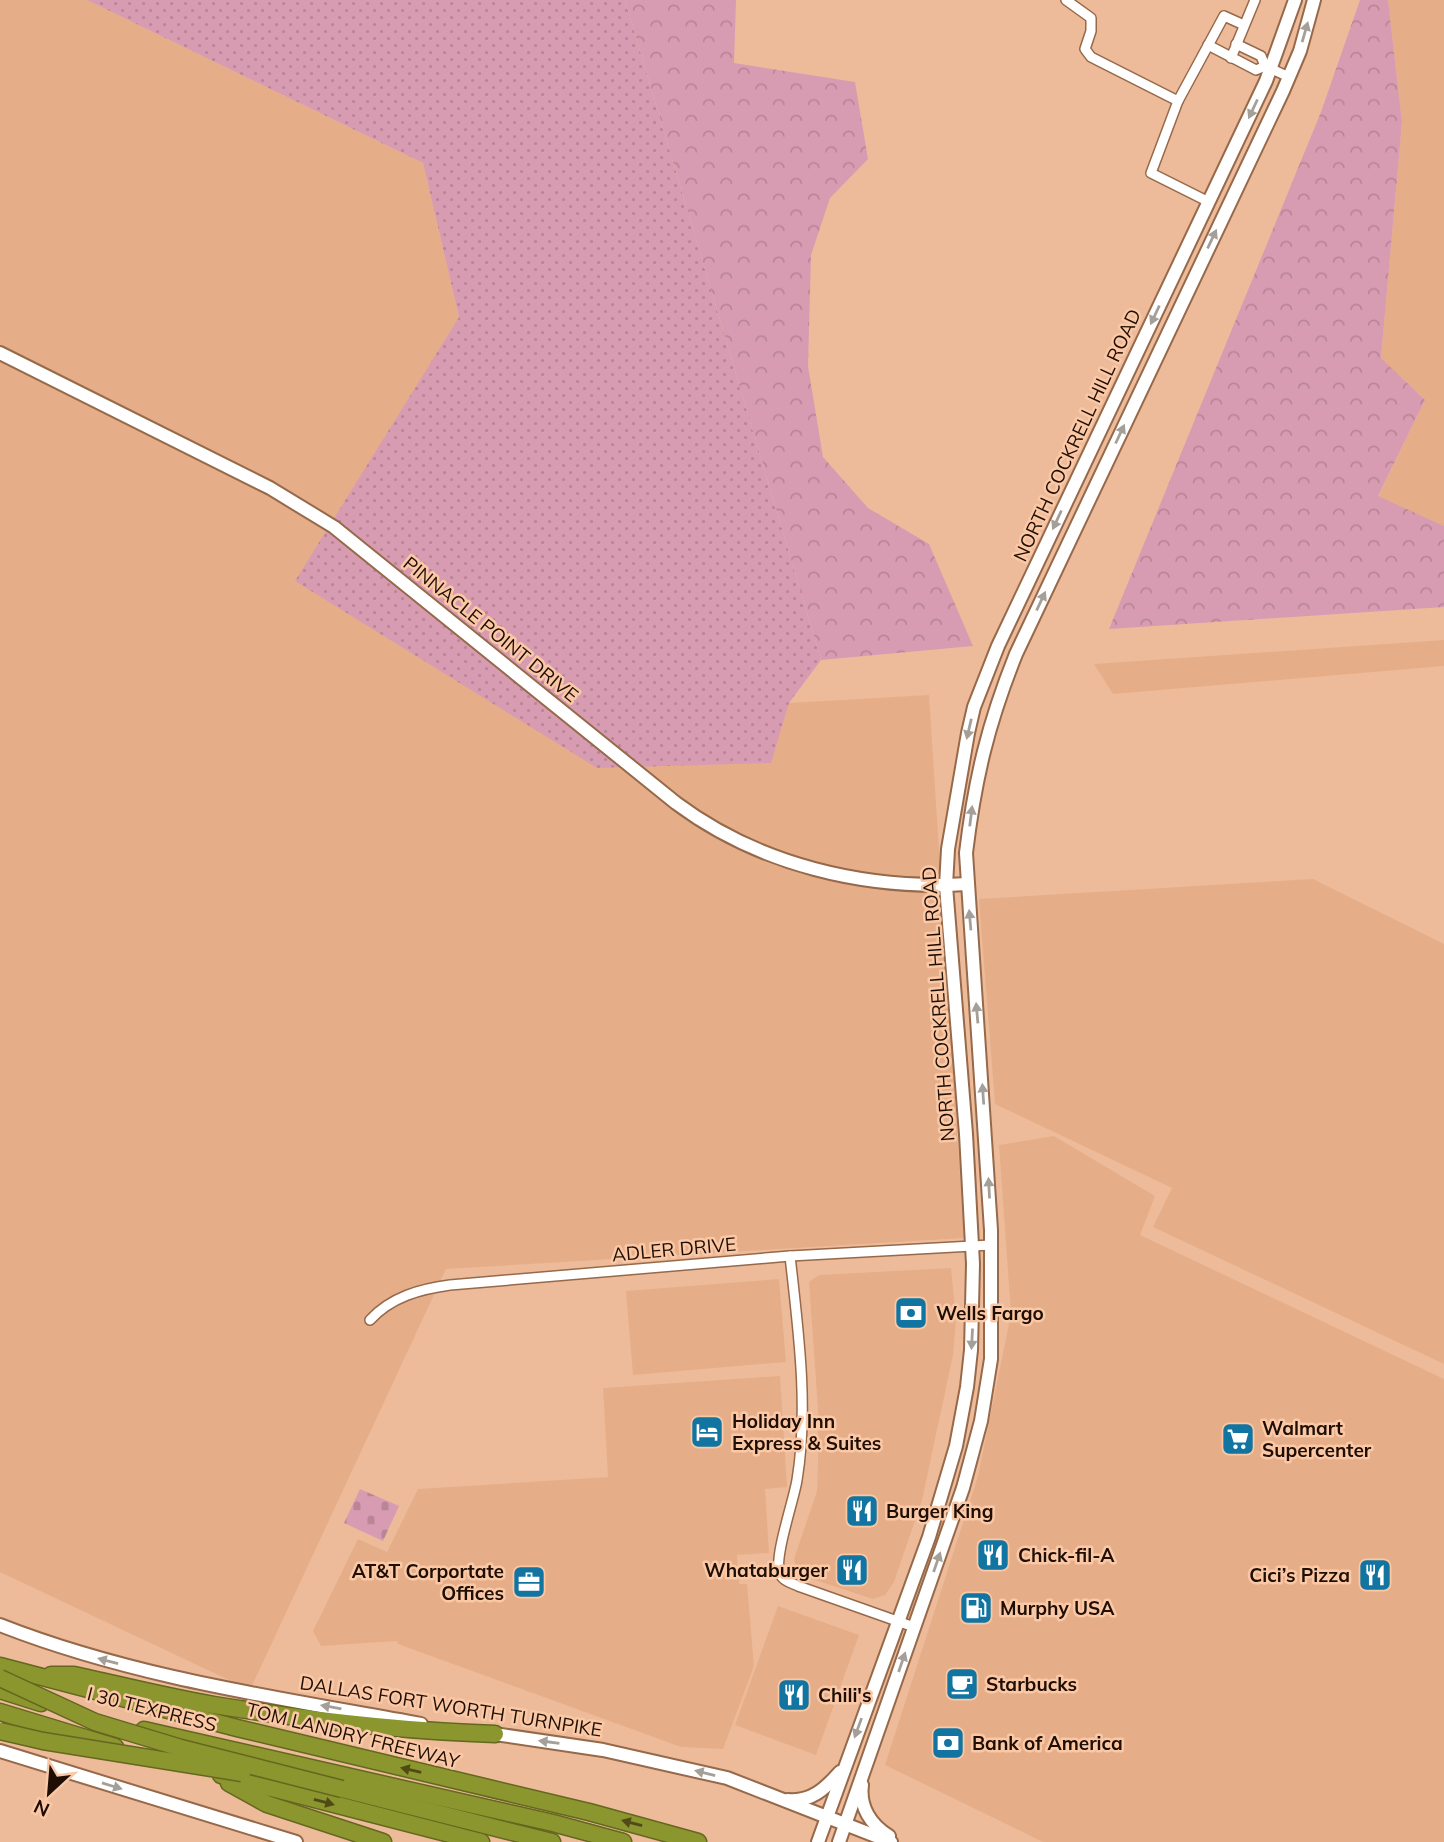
<svg xmlns="http://www.w3.org/2000/svg" width="1444" height="1842" viewBox="0 0 1444 1842" font-family="Mulish,sans-serif">
	<style>
		.built { fill: #e6ae88 }
		.grass { fill: url(#grass-dots) }
		.forest { fill: url(#forest-crowns) }
		.cemetery { fill: url(#cemetery-stones) }
		.lines { fill: none; stroke-linecap: round; stroke-linejoin: round }
		.street-casing { stroke: #96694a; stroke-width: 12 }
		.secondary-casing { stroke: #96694a; stroke-width: 16 }
		.highway-casing { stroke: #65661f; stroke-width: 19 }
		.street { stroke: #fff; stroke-width: 9 }
		.secondary { stroke: #fff; stroke-width: 12 }
		.highway { stroke: #8b962e; stroke-width: 16 }
		.highway-bridge-casing { stroke: #65661f; stroke-width: 19; stroke-linecap: butt }
		.highway-bridge { stroke: #8b962e; stroke-width: 16 }
		.oneway { fill: #a59f9a }
		.oneway2 { fill: #504b16 }
		.labels { text-anchor: middle; dominant-baseline: central; stroke-width: 5; stroke-linejoin: round; paint-order: stroke }
		.street-label { font-size: 19px; fill: #1f0e03; stroke: #fbc8a6 }
		.poi-label { font-size: 19px; font-weight: bold; fill: #1f0e03; stroke: #fbc8a6; text-anchor: start }
	</style>
	<defs>
		<pattern id="grass-dots" width="8" height="8" patternUnits="userSpaceOnUse" patternTransform="scale(1.75)"><rect width="8" height="8" fill="#d89cb2"/><path d="M2 2h.1M6 6h.1" fill="none" stroke="#b98597" stroke-width="1.8" stroke-linecap="round"/></pattern>
		<pattern id="forest-crowns" width="20" height="18" patternUnits="userSpaceOnUse" patternTransform="scale(1.75)"><rect width="20" height="18" fill="#d89cb2"/><path d="M2 6a3 3 0 1 1 6 0M12 15a3 3 0 1 1 6 0" fill="none" stroke="#b98597"/></pattern>
		<pattern id="cemetery-stones" width="16" height="16" patternUnits="userSpaceOnUse" patternTransform="scale(1.75)"><rect width="16" height="16" fill="#d89cb2"/><path d="M2 7V4a2 2 0 0 1 4 0v3zM10 15v-3a2 2 0 0 1 4 0v3z" fill="#b98597"/></pattern>
	</defs>
	<rect width="100%" height="100%" fill="#edbb9a"/>
	<g class="built">
		<polygon points="0,0 87,0 423,163 459,317 296,581 770,763 789,703 929,695 964,1238 446,1269 250,1690 0,1572"/>
		<polygon points="1388,0 1444,0 1444,526 1378,497 1425,400 1381,358 1402,122"/>
		<polygon points="1444,640 1444,666 1113,694 1094,664"/>
		<polygon points="1313,879 1444,944 1444,1364 1153,1227 1172,1188 995,1104 979,899"/>
		<polygon points="1054,1136 1155,1196 1140,1235 1444,1379 1444,1842 1043,1842 885,1765 978,1476 1011,1314 999,1145"/>
		<polygon points="951,1268 956,1319 953,1355 922,1500 894,1582 885,1595 873,1599 803,1576 797,1571 794,1559 817,1491 818,1462 818,1409 809,1282 819,1275"/>
		<polygon points="779,1279 786,1362 633,1375 626,1291"/>
		<polygon points="780,1376 787,1487 765,1489 769,1553 737,1555 739,1584 747,1584 754,1666 723,1749 681,1747 398,1644 397,1641 321,1646 313,1631 358,1539 387,1552 418,1489 608,1477 603,1388"/>
		<polygon points="778,1606 859,1635 816,1755 735,1725"/>
	</g>
	<polygon class="grass" points="87,0 625,0 821,660 789,703 771,763 597,768 295,581 459,317 423,163"/>
	<g class="forest">
		<polygon points="625,0 736,0 734,63 855,82 868,159 830,198 811,255 808,366 823,457 868,508 929,544 973,646 821,660"/>
		<polygon points="1360,0 1388,0 1402,122 1381,358 1425,400 1378,496 1444,526 1444,607 1109,629 1321,112"/>
	</g>
	<polygon class="cemetery" points="360,1489 399,1506 383,1541 344,1523"/>
	<g class="lines">
		<defs>
			<g id="street">
				<polyline points="1066,0 1091,18 1091,31 1085,49 1091,57 1178,101"/>
				<polyline points="1236,44 1261,56 1265,66 1289,77"/>
				<polyline points="1208,45 1256,70 1265,66"/>
				<polyline points="1231,58 1255,0"/>
				<polyline points="1209,202 1151,173 1178,101 1224,16 1244,25"/>
				<path d="M790,1256C798,1328 809,1408 797,1480C794,1500 773,1559 780,1574C783,1581 792,1583 798,1586L914,1627"/>
				<path d="M370,1320C391,1297 420,1289 450,1285L790,1256L991,1245"/>
			</g>
			<g id="secondary">
				<path d="M0,353L270,488L334,527L676,803C759,865 865,890 967,884"/>
				<path d="M0,1625C135,1678 280,1698 421,1724"/>
				<polyline points="488,1733 603,1750 727,1778 891,1842"/>
				<polyline points="0,1751 296,1842"/>
				<path d="M862,1785C859,1807 871,1825 889,1836"/>
				<path d="M788,1800C811,1802 825,1789 840,1772"/>
				<polyline points="818,1842 929,1537 956,1446 967,1387 971,1350 973,1264 966,1134 946,886 948,849 968,733 974,707 998,646 1266,81 1295,0"/>
				<path d="M839,1842L963,1488L981,1421L991,1359V1230L966,853C975,778 988,724 1016,654L1283,91L1300,51L1314,0"/>
			</g>
			<g id="highway">
				<polyline points="0,1666 237,1728 589,1812 698,1842"/>
				<path d="M51,1675H74C120,1685 167,1697 214,1705C307,1720 401,1731 495,1734"/>
				<polyline points="0,1690 41,1703"/>
				<polyline points="0,1712 115,1747"/>
				<polyline points="144,1730 553,1823 623,1842"/>
				<polyline points="221,1775 481,1842"/>
				<polyline points="229,1783 267,1804 383,1842"/>
				<polyline points="342,1789 552,1842"/>
			</g>
		</defs>
		<use href="#street" class="street-casing"/>
		<use href="#secondary" class="secondary-casing"/>
		<use href="#highway" class="highway-casing"/>
		<use href="#street" class="street"/>
		<use href="#secondary" class="secondary"/>
		<use href="#highway" class="highway"/>
		<defs>
			<g id="highway-bridge">
				<polyline points="0,1678 95,1722 181,1748 342,1789"/>
				<polyline points="0,1731 43,1741 242,1773"/>
			</g>
		</defs>
		<use href="#highway-bridge" class="highway-bridge-casing"/>
		<use href="#highway-bridge" class="highway-bridge"/>
	</g>
	<defs><path id="oneway-solid" d="M-6-.8H1V-3.2L6.5 0L1 3.2V.8H-6Z" transform="scale(1.75)"/></defs>
	<g class="oneway">
		<use href="#oneway-solid" transform="translate(1305 32) rotate(-74)"/>
		<use href="#oneway-solid" transform="translate(1253 109) rotate(115)"/>
		<use href="#oneway-solid" transform="translate(1212 239) rotate(-65)"/>
		<use href="#oneway-solid" transform="translate(1155 315) rotate(115)"/>
		<use href="#oneway-solid" transform="translate(1120 434) rotate(-65)"/>
		<use href="#oneway-solid" transform="translate(1057 520) rotate(115)"/>
		<use href="#oneway-solid" transform="translate(1041 601) rotate(-65)"/>
		<use href="#oneway-solid" transform="translate(969 729) rotate(103)"/>
		<use href="#oneway-solid" transform="translate(971 816) rotate(-83)"/>
		<use href="#oneway-solid" transform="translate(970 920) rotate(-95)"/>
		<use href="#oneway-solid" transform="translate(977 1013) rotate(-95)"/>
		<use href="#oneway-solid" transform="translate(983 1094) rotate(-94)"/>
		<use href="#oneway-solid" transform="translate(989 1188) rotate(-93)"/>
		<use href="#oneway-solid" transform="translate(972 1339) rotate(93)"/>
		<use href="#oneway-solid" transform="translate(937 1562) rotate(-71)"/>
		<use href="#oneway-solid" transform="translate(108 1661) rotate(-165)"/>
		<use href="#oneway-solid" transform="translate(902 1662) rotate(-71)"/>
		<use href="#oneway-solid" transform="translate(331 1707) rotate(-170)"/>
		<use href="#oneway-solid" transform="translate(858 1728) rotate(110)"/>
		<use href="#oneway-solid" transform="translate(549 1742) rotate(-172)"/>
		<use href="#oneway-solid" transform="translate(705 1773) rotate(-166)"/>
		<use href="#oneway-solid" transform="translate(112 1786) rotate(17)"/>
	</g>
	<g class="oneway2">
		<use href="#oneway-solid" transform="translate(411 1770) rotate(-167)"/>
		<use href="#oneway-solid" transform="translate(324 1802) rotate(15)"/>
		<use href="#oneway-solid" transform="translate(632 1823) rotate(-165)"/>
	</g>
	<defs>
		<symbol id="bank-square" viewBox="-11 -11 22 22"><rect x="-9" y="-9" width="18" height="18" rx="4" fill="#1174a1" stroke="#fbc8a6"/><path d="M-6-4H6V4H-6ZM0-2.3a2.3 2.3 0 1 0 0 4.6a2.3 2.3 0 1 0 0-4.6Z" fill="#fff"/></symbol>
		<symbol id="hotel-square" viewBox="-11 -11 22 22"><rect x="-9" y="-9" width="18" height="18" rx="4" fill="#1174a1" stroke="#fbc8a6"/><path d="M-6-4.5h1.5V1H6V5H4.5V3h-9V5H-6ZM-4 0a1.8 1.8 0 1 1 3.6 0ZM.5 0V-2.5h3Q6-2.5 6 0Z" fill="#fff"/></symbol>
		<symbol id="supermarket-square" viewBox="-11 -11 22 22"><rect x="-9" y="-9" width="18" height="18" rx="4" fill="#1174a1" stroke="#fbc8a6"/><path d="M-6-5.5h2.5l.6 2H6L4.5 2H-2.5L-4.4-4H-6ZM-1.5 3.2a1.3 1.3 0 1 0 .1 0ZM3 3.2a1.3 1.3 0 1 0 .1 0Z" fill="#fff"/></symbol>
		<symbol id="restaurant-square" viewBox="-11 -11 22 22"><rect x="-9" y="-9" width="18" height="18" rx="4" fill="#1174a1" stroke="#fbc8a6"/><path d="M-5-6h1v4h1v-4h1v4h1v-4h1v5L-1.5 .5V6h-2V.5L-5-1ZM5-6V6H3V1.5H1.5Q1.5-4 5-6Z" fill="#fff"/></symbol>
		<symbol id="office-square" viewBox="-11 -11 22 22"><rect x="-9" y="-9" width="18" height="18" rx="4" fill="#1174a1" stroke="#fbc8a6"/><path d="M-6-3h4V-5.5h4V-3h4V5H-6ZM-1-4.5V-3h2v-1.5ZM-6 0V1H6V0Z" fill="#fff"/></symbol>
		<symbol id="fuel-square" viewBox="-11 -11 22 22"><rect x="-9" y="-9" width="18" height="18" rx="4" fill="#1174a1" stroke="#fbc8a6"/><path d="M-5.5-6h7V0h2V4h1.3V-2.5L3-4.5l.8-.8L6-3V5H2.5V1h-1V6h-7ZM-4.2-4.7v3.2H.2V-4.7Z" fill="#fff"/></symbol>
		<symbol id="cafe-square" viewBox="-11 -11 22 22"><rect x="-9" y="-9" width="18" height="18" rx="4" fill="#1174a1" stroke="#fbc8a6"/><path d="M-5.5-4.5H6V0H3Q3 3.5 0 3.5H-2.5Q-5.5 3.5-5.5 0ZM3-3.2v2h1.7v-2ZM-6 4.5H4V6H-6Z" fill="#fff"/></symbol>
	</defs>
	<g fill-rule="evenodd">
		<use href="#bank-square" x="892" y="1294" width="38" height="38"/>
		<use href="#hotel-square" x="688" y="1413" width="38" height="38"/>
		<use href="#supermarket-square" x="1219" y="1420" width="38" height="38"/>
		<use href="#restaurant-square" x="843" y="1492" width="38" height="38"/>
		<use href="#restaurant-square" x="974" y="1536" width="38" height="38"/>
		<use href="#restaurant-square" x="833" y="1551" width="38" height="38"/>
		<use href="#restaurant-square" x="1356" y="1556" width="38" height="38"/>
		<use href="#office-square" x="510" y="1563" width="38" height="38"/>
		<use href="#fuel-square" x="957" y="1589" width="38" height="38"/>
		<use href="#cafe-square" x="943" y="1665" width="38" height="38"/>
		<use href="#restaurant-square" x="775" y="1676" width="38" height="38"/>
		<use href="#bank-square" x="929" y="1724" width="38" height="38"/>
	</g>
	<g class="labels">
		<g class="street-label">
			<text transform="translate(1077 435) rotate(-65)">NORTH COCKRELL HILL ROAD</text>
			<text transform="translate(491 629) rotate(39)">PINNACLE POINT DRIVE</text>
			<text transform="translate(938 1004) rotate(-94)">NORTH COCKRELL HILL ROAD</text>
			<text transform="translate(674 1249) rotate(-5)">ADLER DRIVE</text>
			<text transform="translate(451 1706) rotate(9)">DALLAS FORT WORTH TURNPIKE</text>
			<text transform="translate(152 1709) rotate(14)">I 30 TEXPRESS</text>
			<text transform="translate(353 1735) rotate(14)">TOM LANDRY FREEWAY</text>
		</g>
		<g class="poi-label">
			<text x="936" y="1313">Wells Fargo</text>
			<text x="732" y="1421">Holiday Inn<tspan x="732" dy="22">Express &amp; Suites</tspan></text>
			<text x="1262" y="1428">Walmart<tspan x="1262" dy="22">Supercenter</tspan></text>
			<text x="886" y="1511">Burger King</text>
			<text x="1018" y="1555">Chick-fil-A</text>
			<text x="828" y="1570" text-anchor="end">Whataburger</text>
			<text x="504" y="1571" text-anchor="end">AT&amp;T Corportate<tspan x="504" dy="22">Offices</tspan></text>
			<text x="1350" y="1575" text-anchor="end">Cici’s Pizza</text>
			<text x="1000" y="1608">Murphy USA</text>
			<text x="986" y="1684">Starbucks</text>
			<text x="818" y="1695">Chili's</text>
			<text x="972" y="1743">Bank of America</text>
		</g>
	</g>
	<g transform="translate(49 1793) rotate(206)" stroke="#fbc8a6" stroke-width="5" paint-order="stroke">
	<path d="M0-5L12 26L0 18L-12 26Z" fill="#1f0e03"/>
	<text y="-10" font-size="19" font-weight="bold" text-anchor="middle" fill="#1f0e03">N</text>
	</g>
</svg>
